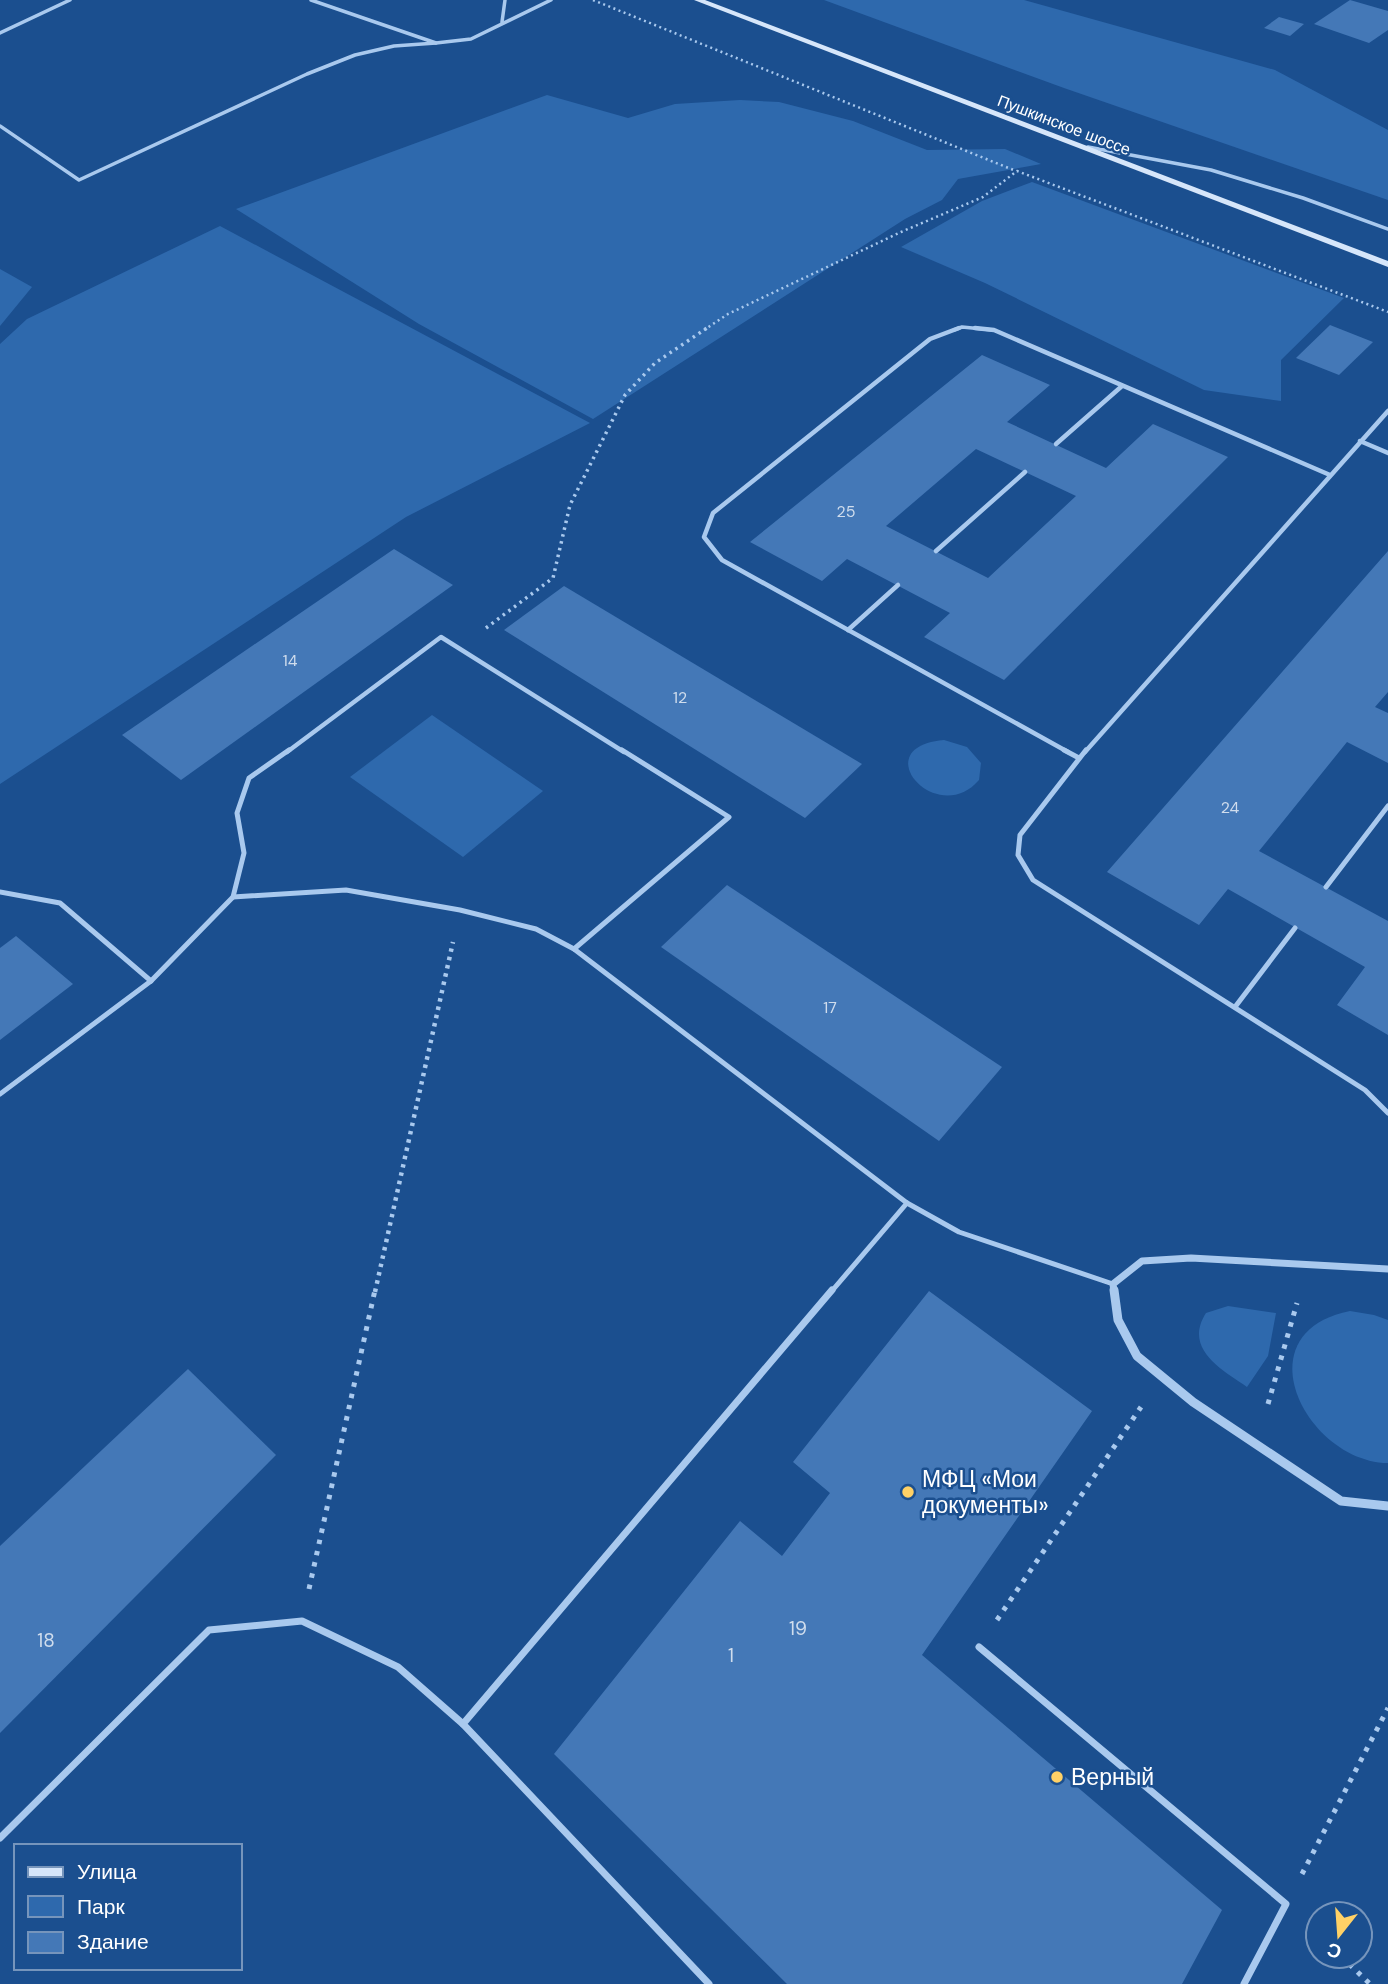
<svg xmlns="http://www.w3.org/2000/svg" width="1388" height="1984" viewBox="0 0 1388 1984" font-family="'DM Sans',sans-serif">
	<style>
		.green { fill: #2e69ad }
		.building { fill: #4478b7; fill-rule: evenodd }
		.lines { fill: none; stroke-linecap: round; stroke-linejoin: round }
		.path-far3 { stroke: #a9c9ee; stroke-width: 2.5; stroke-dasharray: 2 3.5; stroke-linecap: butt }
		.path-far2 { stroke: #a9c9ee; stroke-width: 3.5; stroke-dasharray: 2.5 4.5; stroke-linecap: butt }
		.path-far1 { stroke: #a9c9ee; stroke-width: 4.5; stroke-dasharray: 3.5 5; stroke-linecap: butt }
		.path { stroke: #a9c9ee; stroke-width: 5; stroke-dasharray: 4.5 7; stroke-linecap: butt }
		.service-far3 { stroke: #a9c9ee; stroke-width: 3.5 }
		.service-far2 { stroke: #a9c9ee; stroke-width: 4.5 }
		.service-far1 { stroke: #a9c9ee; stroke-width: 5 }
		.service { stroke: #a9c9ee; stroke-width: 7 }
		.minor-far1 { stroke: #a9c9ee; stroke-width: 7 }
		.minor { stroke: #a9c9ee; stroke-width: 9 }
		.secondary { fill: #d6e6fa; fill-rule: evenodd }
		.poi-dot { fill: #ffd166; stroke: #1b4f8f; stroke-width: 2.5 }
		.labels { text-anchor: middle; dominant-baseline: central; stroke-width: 5; stroke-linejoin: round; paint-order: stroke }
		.far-street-label { font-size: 16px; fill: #fff; stroke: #1b4f8f }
		.number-label { font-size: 16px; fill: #d0dded }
		.near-number-label { font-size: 19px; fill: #d0dded }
		.near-poi-label { font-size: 23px; fill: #fff; stroke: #1b4f8f; text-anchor: start }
	</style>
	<rect width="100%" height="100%" fill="#1b4f8f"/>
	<g class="green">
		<polygon points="824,0 1024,0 1275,70 1388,130 1388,200 1064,88"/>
		<polygon points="547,95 628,118 675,104 740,100 779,102 853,121 927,150 1005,149 1041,164 958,179 942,200 905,219 593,419 419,324 236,209"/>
		<polygon points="1032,182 1344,298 1281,360 1281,401 1204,390 985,283 901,247 982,201"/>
		<polygon points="220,226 590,423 406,517 0,784 0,344 27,319"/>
		<polygon points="0,269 32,287 0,326"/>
		<polygon points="432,715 543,791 463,857 350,777"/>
		<path d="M944,740L967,747L981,763L979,780C937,829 864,747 944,740Z"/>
		<path d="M1228,1306L1276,1313L1268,1356L1247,1387C1222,1370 1183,1349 1206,1313Z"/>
		<path d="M1350,1311L1374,1315L1388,1320V1463C1307,1462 1240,1333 1350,1311Z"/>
	</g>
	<g class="building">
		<polygon points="1350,0 1388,11 1388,30 1369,43 1314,24"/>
		<polygon points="1279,17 1304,24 1290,36 1264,28"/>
		<polygon points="1330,325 1373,342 1339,375 1296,358"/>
		<path d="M982,355L1050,385L1007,422L1106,468L1153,424L1228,457L1004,680L924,637L950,613L847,559L822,581L750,542ZM976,449L1076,496L988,578L886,526Z"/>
		<polygon points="394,549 453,585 181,780 122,735"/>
		<polygon points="1388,551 1388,692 1375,707 1388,713 1388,763 1347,742 1259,851 1388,921 1388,1035 1337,1005 1365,967 1228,889 1199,925 1107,872"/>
		<polygon points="564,586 862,764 805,818 504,630"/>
		<polygon points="727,885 1002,1067 939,1141 661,947"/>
		<polygon points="16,936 73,984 0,1040 0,948"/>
		<polygon points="929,1291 1092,1411 922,1655 1222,1910 1182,1984 787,1984 554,1754 740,1521 782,1556 830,1493 793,1462"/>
		<polygon points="188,1369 276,1455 0,1733 0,1546"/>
	</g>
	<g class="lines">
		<g class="path-far3">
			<polyline points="593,0 1016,171"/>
			<polyline points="704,330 728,314 901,232 983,197 1017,171 1388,312"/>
		</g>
		<polyline class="path-far2" points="486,628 553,578 570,505 625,395 655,363 707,328"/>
		<polyline class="path-far1" points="375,1292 453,942"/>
		<g class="path">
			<polyline points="1268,1404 1297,1303"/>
			<polyline points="309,1589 375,1290"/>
			<polyline points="997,1620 1141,1407"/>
			<polyline points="1302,1874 1388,1708"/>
			<polyline points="1341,1956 1370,1984"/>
		</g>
		<g class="service-far3">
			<polyline points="311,0 436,43 471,39 551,0"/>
			<polyline points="502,22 505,0"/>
			<polyline points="0,33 70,0"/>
			<polyline points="0,126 79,180 307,74 355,55 394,46 436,43"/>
			<polyline points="1088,147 1211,170 1303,198 1388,229"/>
			<polyline points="954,330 962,327 993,330"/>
		</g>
		<g class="service-far2">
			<polyline points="959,328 930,339 713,513 704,537 722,560 1068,752"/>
			<polyline points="975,328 994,330 1330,475"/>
			<polyline points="1360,441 1388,453"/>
			<polyline points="1056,444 1122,386"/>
			<polyline points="936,551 1025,472"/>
			<polyline points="848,630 898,585"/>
			<polyline points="287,752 441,637 624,752"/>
			<polyline points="1085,752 1388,411"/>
		</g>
		<g class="service-far1">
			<polyline points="1064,750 1079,758"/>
			<polyline points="1086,750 1020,835 1018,855 1033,880 1365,1090 1388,1113"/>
			<polyline points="1326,887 1388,806"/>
			<polyline points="0,892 60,903 151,981"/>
			<polyline points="233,897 346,890 460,910 536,929 574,949 907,1203 959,1232 1113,1284"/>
			<polyline points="574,949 729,817 622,750"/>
			<polyline points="1235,1007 1295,928"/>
			<polyline points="0,1094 151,981 233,897 244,853 237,813 249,778 289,750"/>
			<polyline points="831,1292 907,1203"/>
		</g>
		<g class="service">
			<polyline points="979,1647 1286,1904 1244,1984"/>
			<polyline points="0,1838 209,1630 302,1621 398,1667 463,1724"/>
			<polyline points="709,1984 463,1724 832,1290"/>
		</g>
		<polyline class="minor-far1" points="1114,1292 1113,1284 1142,1261 1191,1258 1388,1269"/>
		<polyline class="minor" points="1114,1290 1118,1320 1137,1356 1193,1402 1341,1501 1388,1506"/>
		<polygon class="secondary" points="694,0 705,0 1388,261 1388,267"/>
	</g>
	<g class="poi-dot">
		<circle cx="908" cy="1492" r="7"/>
		<circle cx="1057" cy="1777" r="7"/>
	</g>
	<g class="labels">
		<g class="far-street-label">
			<text transform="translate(1064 125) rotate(21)">Пушкинское шоссе</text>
		</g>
		<g class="number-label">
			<text x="846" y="511">25</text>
			<text x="290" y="660">14</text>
			<text x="680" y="697">12</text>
			<text x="1230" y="807">24</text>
			<text x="830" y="1007">17</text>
		</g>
		<g class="near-number-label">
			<text x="798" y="1628">19</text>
			<text x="46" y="1640">18</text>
			<text x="731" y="1655">1</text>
		</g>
		<g class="near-poi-label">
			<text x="922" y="1479">МФЦ «Мои<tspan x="922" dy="26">документы»</tspan></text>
			<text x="1071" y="1777">Верный</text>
		</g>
	</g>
	<rect x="14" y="1844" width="228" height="126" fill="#1b4f8f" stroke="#7695bc" stroke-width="2"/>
	<rect x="28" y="1867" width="35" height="10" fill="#d6e6fa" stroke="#7695bc" stroke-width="2"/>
	<text x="77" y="1879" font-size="21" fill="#ffffff">Улица</text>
	<rect x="28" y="1896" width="35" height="21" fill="#2e69ad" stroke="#7695bc" stroke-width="2"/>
	<text x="77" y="1914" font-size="21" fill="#ffffff">Парк</text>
	<rect x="28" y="1932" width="35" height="21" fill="#4478b7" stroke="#7695bc" stroke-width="2"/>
	<text x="77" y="1949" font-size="21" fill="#ffffff">Здание</text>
	<g transform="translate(1339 1935) rotate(197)"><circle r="33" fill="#1b4f8f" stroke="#7695bc" stroke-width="2"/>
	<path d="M0-5L12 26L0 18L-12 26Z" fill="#ffd166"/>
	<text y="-10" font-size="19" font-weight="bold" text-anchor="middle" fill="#ffffff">С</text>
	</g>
</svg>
